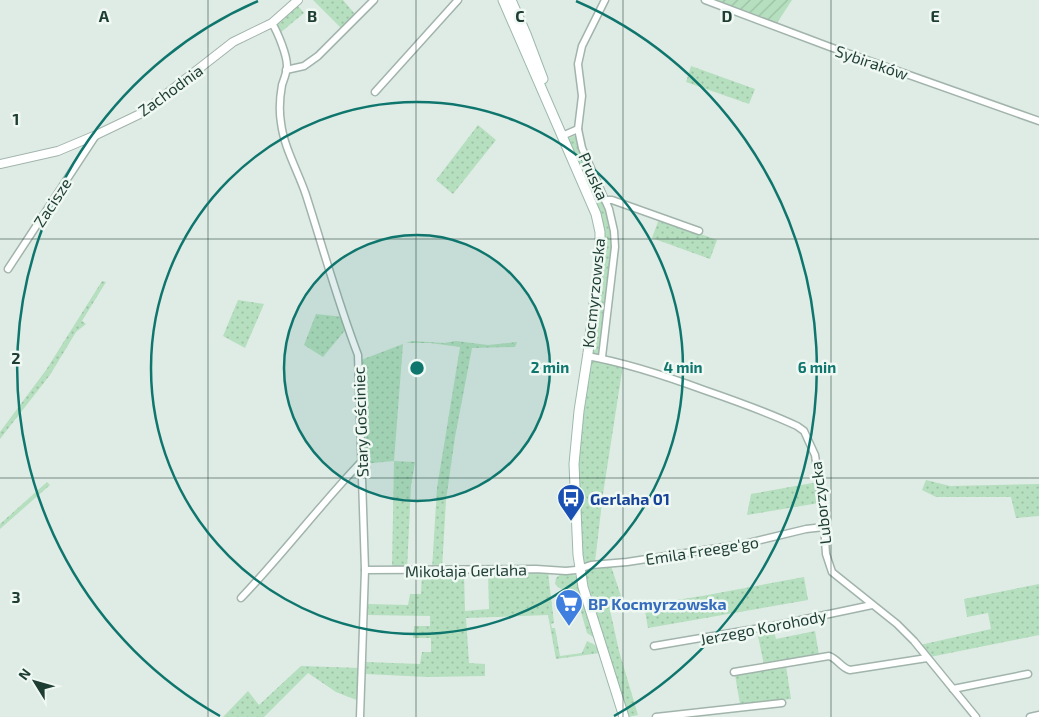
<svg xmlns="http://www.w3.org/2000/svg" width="1039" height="717" viewBox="0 0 1039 717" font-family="'Exo 2',sans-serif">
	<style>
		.grass { fill: url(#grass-dots) }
		.garden { fill: url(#garden-furrows) }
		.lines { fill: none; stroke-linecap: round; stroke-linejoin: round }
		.minor-casing { stroke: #a1b4ac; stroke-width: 9 }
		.tertiary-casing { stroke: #a1b4ac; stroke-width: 10 }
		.secondary-casing { stroke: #9cb9ad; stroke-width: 11 }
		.minor { stroke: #fff; stroke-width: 6 }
		.tertiary { stroke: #fff; stroke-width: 8 }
		.secondary { stroke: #fff; stroke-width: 9 }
		.grid { fill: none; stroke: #1e3d33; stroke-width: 1; stroke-opacity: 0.55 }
		.ring { fill: none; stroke: #0f766e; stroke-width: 2.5 }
		.labels { text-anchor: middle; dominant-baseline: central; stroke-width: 5; stroke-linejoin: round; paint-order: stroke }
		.street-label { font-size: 16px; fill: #1e3d33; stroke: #eff8f3 }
		.transit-label { font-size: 16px; font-weight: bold; fill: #164399; stroke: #eff8f3; text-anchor: start }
		.shop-label { font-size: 16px; font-weight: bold; fill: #366cbe; stroke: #eff8f3; text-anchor: start }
		.grid-label { font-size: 16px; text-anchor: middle; font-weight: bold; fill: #1e3d33; stroke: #eff8f3; stroke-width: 5; stroke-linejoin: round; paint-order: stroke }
		.centre { fill: #0f766e; stroke: #eff8f3; stroke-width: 2.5 }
		.ring-label { font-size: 15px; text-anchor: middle; font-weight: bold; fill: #0f766e; stroke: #eff8f3; stroke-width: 5; stroke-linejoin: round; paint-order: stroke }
	</style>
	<defs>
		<pattern id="grass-dots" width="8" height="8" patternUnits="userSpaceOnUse" patternTransform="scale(1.25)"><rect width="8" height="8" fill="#b5dfbe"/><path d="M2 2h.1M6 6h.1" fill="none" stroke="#9bc0a4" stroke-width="1.8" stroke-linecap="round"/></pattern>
		<pattern id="garden-furrows" width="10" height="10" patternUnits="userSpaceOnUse" patternTransform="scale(1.25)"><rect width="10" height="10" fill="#b5dfbe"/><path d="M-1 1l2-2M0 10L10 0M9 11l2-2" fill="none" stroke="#9bc0a4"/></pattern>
	</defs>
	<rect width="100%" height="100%" fill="#dfece5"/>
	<g class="grass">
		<polygon points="313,0 343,0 355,14 341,28"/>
		<polygon points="298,6 304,13 280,33 276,25"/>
		<polygon points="691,66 755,89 749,104 686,82"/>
		<polygon points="478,125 496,140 453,194 436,180"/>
		<polygon points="574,136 576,136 579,141 607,208 613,232 614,255 600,353 596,356 592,354 590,351 603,231 567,139"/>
		<polygon points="659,219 717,240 710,259 652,238"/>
		<polygon points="102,281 106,282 82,321 86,324 76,332 50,375 0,439 0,432 46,370"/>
		<polygon points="238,300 264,304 245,348 223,336"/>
		<polygon points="316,314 344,317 347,328 323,357 304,345"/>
		<polygon points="412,341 444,343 456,341 488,345 517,342 515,347 472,348 455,437 446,500 442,569 432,569 437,488 460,347 430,343 406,343"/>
		<polygon points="403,344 394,461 415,462 411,486 407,570 392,569 394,461 363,464 361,360"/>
		<polygon points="592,360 601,360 623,365 603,494 595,562 585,563 583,559 578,461 589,363"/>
		<polygon points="926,480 950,486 1039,484 1039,516 1016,518 1011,497 936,497 922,490"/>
		<polygon points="47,482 50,485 0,529 0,524"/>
		<polygon points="818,482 819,503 747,515 751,494"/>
		<polygon points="611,566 625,608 610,610 619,651 638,715 628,717 584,571 589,567"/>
		<polygon points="488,571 548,572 554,623 551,624 552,628 555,628 560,656 582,653 587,641 595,645 600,653 556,659 548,615 466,618 469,663 485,664 485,676 428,677 366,674 366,662 420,664 422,652 431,652 431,638 413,638 414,626 430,626 430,616 367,615 367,604 408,605 410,594 421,594 422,572 464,572 465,611 489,609"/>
		<polygon points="562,573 569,573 576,576 595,635 593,637 587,633 579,605 577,605 574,597 558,587 555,584 556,578"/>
		<polygon points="804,577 808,600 648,628 644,605 702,596"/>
		<polygon points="1039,584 1039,635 930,657 920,645 991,629 988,613 967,617 964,599"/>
		<polygon points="773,628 776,639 815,631 819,655 764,665 757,631"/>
		<polygon points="301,666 360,668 359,701 336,692 308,673 264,717 223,717 248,691 259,705"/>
		<polygon points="786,666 791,699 740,704 735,675"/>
	</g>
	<polygon class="garden" points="716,0 792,0 777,23"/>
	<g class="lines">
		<defs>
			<g id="minor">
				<polyline points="705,0 830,47 1039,121"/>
				<path d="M272,23C278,33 287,55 287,66C287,72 284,79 282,85C280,96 279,111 281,123C284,148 298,171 306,195C323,248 338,303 358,355L365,570L360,717"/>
				<polyline points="286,70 304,66 318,56 374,0"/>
				<polyline points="375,92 458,0"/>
				<polyline points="562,136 578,129"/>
				<polyline points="605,200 612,200 699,231"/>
				<polyline points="8,269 96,135"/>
				<path d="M587,356C627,363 666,376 704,390C736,401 767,412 797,426L804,431L815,455L823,511L826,554L832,572L897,624L914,641L976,717"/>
				<polyline points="602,357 615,247 614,231 609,209 582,148 578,129 582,96 578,64 582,46 605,0"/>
				<polyline points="365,570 536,569 566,571 576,570 591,565 627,562 744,544 806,529 824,527"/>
				<path d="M241,598C283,554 320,505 362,461"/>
				<polyline points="654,646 777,625 872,605"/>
				<path d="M734,672L829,656C838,659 841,668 850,670L927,658"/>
				<polyline points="953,689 1028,674"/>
				<polyline points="656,717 782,703"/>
				<polyline points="1030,717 1039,715"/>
			</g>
			<polyline id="tertiary" points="0,164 58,151 96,135 142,113 233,42 272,23 298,0"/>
			<g id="secondary">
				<polyline points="503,0 596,214 600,232 600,254 588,353 579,411 574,464 578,555 583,587 624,717"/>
				<polyline points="511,0 526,34 543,79"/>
			</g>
		</defs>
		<use href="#minor" class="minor-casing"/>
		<use href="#tertiary" class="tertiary-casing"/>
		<use href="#secondary" class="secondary-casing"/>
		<use href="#minor" class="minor"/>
		<use href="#tertiary" class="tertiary"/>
		<use href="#secondary" class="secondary"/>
	</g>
	<path class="grid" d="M208,0V717M416,0V717M623,0V717M831,0V717M0,239H1039M0,478H1039"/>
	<circle cx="417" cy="368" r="133" fill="#0f766e" fill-opacity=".12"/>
	<g class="ring">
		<circle cx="417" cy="368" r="133"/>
		<circle cx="417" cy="368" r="266"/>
		<path d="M220 716A400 400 0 0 1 258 1M576 1A400 400 0 0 1 614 716"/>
	</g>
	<defs>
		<symbol id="bus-pin" viewBox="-11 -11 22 30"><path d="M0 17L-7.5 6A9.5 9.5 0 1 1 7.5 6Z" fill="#1a4fb4" stroke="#eff8f3"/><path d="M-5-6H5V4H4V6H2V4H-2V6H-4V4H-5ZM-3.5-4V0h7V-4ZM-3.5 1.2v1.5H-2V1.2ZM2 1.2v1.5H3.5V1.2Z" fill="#fff"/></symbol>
		<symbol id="supermarket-pin" viewBox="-11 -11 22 30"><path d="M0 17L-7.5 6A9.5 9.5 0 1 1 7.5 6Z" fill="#3f7fe0" stroke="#eff8f3"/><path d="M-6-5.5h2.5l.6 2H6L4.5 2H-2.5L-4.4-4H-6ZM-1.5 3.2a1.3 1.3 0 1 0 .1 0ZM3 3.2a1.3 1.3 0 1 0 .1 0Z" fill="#fff"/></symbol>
	</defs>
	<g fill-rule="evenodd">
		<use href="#bus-pin" x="555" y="482" width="32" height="43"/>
		<use href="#supermarket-pin" x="553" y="587" width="32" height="43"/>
	</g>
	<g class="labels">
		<g class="street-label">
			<text transform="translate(872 62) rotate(19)">Sybiraków</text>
			<text transform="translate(170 90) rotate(-36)">Zachodnia</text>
			<text transform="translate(594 176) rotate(66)">Pruska</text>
			<text transform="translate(52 202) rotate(-57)">Zacisze</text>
			<text transform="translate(593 293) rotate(-84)">Kocmyrzowska</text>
			<text transform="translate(360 422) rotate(-92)">Stary Gościniec</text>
			<text transform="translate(820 503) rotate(-97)">Luborzycka</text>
			<text transform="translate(702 550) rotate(-9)">Emila Freege'go</text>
			<text transform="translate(466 570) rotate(-1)">Mikołaja Gerlaha</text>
			<text transform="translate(763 627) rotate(-11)">Jerzego Korohody</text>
		</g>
		<g class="transit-label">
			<text x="590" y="498">Gerlaha 01</text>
		</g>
		<g class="shop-label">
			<text x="588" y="603">BP Kocmyrzowska</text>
		</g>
	</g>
	<g class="grid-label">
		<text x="104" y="22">A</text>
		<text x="312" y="22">B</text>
		<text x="520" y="22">C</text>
		<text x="727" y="22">D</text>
		<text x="935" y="22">E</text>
		<text x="16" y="125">1</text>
		<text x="16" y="364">2</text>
		<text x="16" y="603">3</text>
	</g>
	<circle cx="417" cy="368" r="8" class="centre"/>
	<g class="ring-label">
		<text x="550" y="373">2 min</text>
		<text x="683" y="373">4 min</text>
		<text x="817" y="373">6 min</text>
	</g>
	<g transform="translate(35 682) rotate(307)" stroke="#eff8f3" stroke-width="4" paint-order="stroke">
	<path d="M0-4L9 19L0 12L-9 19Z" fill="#1e3d33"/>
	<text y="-8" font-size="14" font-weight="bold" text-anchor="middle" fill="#1e3d33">N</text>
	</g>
</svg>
